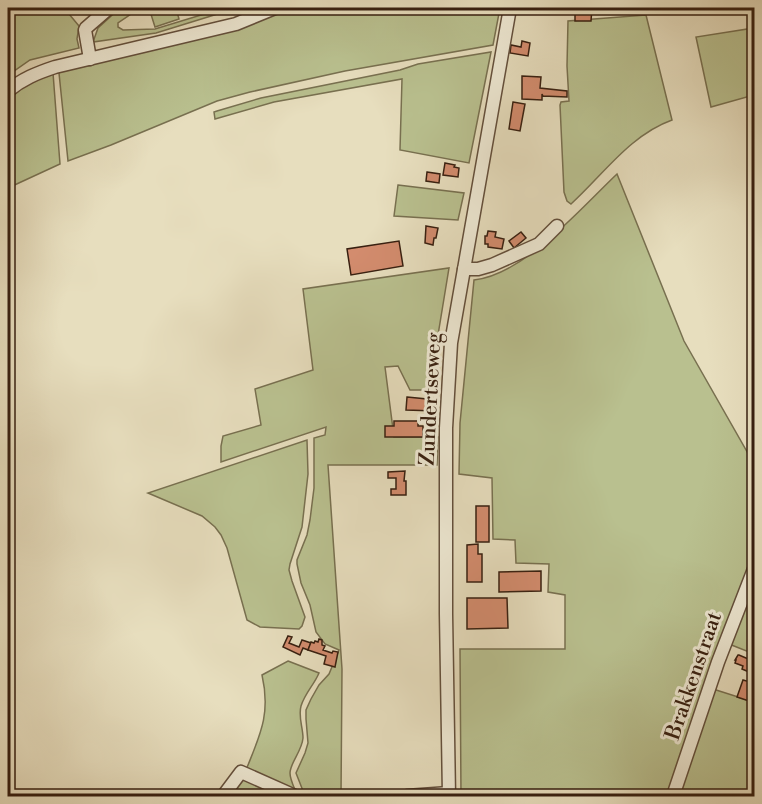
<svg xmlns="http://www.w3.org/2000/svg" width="762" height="804" viewBox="0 0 762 804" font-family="'Libre Bodoni',serif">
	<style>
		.green { fill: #b9c08f; stroke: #787050; stroke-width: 1.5 }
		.building { fill: #d38c6e; stroke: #371f10; stroke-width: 1.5 }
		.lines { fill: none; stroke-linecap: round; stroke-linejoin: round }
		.minor-casing { stroke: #634f3c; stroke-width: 15 }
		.minor { stroke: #efead5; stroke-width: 12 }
		.labels { text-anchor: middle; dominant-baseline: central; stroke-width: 6; stroke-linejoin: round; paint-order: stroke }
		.street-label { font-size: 21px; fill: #371f10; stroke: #efead5 }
	</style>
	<rect width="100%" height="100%" fill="#e7debe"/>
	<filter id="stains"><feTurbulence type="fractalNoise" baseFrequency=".00333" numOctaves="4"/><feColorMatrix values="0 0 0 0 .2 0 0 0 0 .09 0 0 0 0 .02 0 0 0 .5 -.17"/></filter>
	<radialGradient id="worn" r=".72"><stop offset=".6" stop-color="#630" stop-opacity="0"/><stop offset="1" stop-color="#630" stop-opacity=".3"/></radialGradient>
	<g class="green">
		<polygon points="8,8 64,8 79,26 77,39 79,48 30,60 14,71 8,55"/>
		<polygon points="120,8 140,8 118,23 118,27 123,30 155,29 224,8 237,8 156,33 93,42 98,28"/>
		<polygon points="149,8 176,8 179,19 155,27"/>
		<polygon points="281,8 500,8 493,45 345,71 250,92 217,101 111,145 68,161 59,73 60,69"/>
		<path d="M646,15L672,120C630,135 603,175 571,204L567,201L564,192L560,105L561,102L569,101L567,66L568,21Z"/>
		<polygon points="754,28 754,95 711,107 696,37"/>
		<polygon points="491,52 469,163 400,150 402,79 274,102 215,119 214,112 217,111 261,98 400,70 418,64"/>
		<polygon points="53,73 60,164 8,188 8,95 18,87"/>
		<path d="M617,174L684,341L754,464V555L752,557L699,701L669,796H461L460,649H565V595L548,592L549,564L516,563L515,540L493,539L492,478L459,474L460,423L474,280C524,275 581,208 617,174Z"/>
		<polygon points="398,185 464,193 458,220 394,216"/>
		<polygon points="449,268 438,335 432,390 410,390 398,366 385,367 394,437 438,437 437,465 328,465 342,669 341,796 305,796 296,773 305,753 308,743 306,719 306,710 311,699 319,685 329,674 339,650 325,644 316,632 310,605 301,583 297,564 297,560 307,535 310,520 314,488 314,438 325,435 326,427 221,462 221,446 223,436 261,425 255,389 313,370 303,289"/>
		<polygon points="307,440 308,474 302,527 290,564 289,570 292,581 305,617 302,626 299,629 260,627 247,620 227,548 221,535 215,527 202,516 148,493"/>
		<polygon points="754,576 754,654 729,644"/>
		<path d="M288,661L319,673C314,685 305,693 301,706C298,717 303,727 303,738C302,751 290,763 290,773C290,780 295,789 297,795L246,770C260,735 271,714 262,675Z"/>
		<polygon points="713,689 754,702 754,796 678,796"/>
		<polygon points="242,777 281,796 229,796"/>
	</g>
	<g class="building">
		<polygon points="575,8 592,8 591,21 575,21"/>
		<polygon points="522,41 530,43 528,56 510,53 511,45 521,47"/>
		<polygon points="522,76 541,77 540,88 567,91 567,97 543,96 542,94 542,100 522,99"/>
		<polygon points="513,102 525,104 520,131 509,129"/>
		<polygon points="445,163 455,165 454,167 459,168 458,177 443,175"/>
		<polygon points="427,172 440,174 439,183 426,181"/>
		<polygon points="426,226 438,228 436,238 434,238 433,245 425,243"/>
		<polygon points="488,231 496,232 495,237 504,239 502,249 488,247 488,244 485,244 485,236 487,236"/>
		<polygon points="521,232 526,238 514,248 509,241"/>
		<polygon points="399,241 403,266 351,275 347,249"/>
		<polygon points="407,397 437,400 436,411 406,410"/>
		<polygon points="394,421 418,421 418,426 423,426 423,437 385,437 385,426 394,426"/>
		<polygon points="405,471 404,481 406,481 406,495 391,495 391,489 396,489 396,478 388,478 388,472"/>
		<rect x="476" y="506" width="13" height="36"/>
		<polygon points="478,544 478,554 482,554 482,582 467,582 467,545"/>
		<polygon points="541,571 541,591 499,592 499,572"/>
		<polygon points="467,598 507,598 508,628 467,629"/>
		<polygon points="288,636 292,637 289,643 299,647 302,640 311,643 308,650 303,648 300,655 283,647"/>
		<polygon points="319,639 322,640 322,645 325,646 323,650 332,653 333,651 338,652 335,667 324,664 326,656 308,650 311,642 314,643 315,641 318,642"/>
		<polygon points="738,655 739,655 753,661 749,672 742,669 743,666 735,663 736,660 735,660"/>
		<polygon points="743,680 754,683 749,701 737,697"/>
	</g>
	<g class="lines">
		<defs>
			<g id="minor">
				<polyline points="90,59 85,30 86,28 109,8"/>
				<path d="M8,91C22,79 37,73 55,67L236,24L275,8"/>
				<polyline points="464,269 478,269 492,265 539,244 557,226"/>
				<polyline points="223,796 241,772 295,796"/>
				<polyline points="407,796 449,793"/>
				<polyline points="449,796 446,614 446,428 451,343 510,8"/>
				<polyline points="673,796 718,662 754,569"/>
			</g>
		</defs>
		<use href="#minor" class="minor-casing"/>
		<use href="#minor" class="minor"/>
	</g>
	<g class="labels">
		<g class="street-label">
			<text transform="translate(431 399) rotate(-87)">Zundertseweg</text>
			<text transform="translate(694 676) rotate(-71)">Brakkenstraat</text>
		</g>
	</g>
	<rect width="762" height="804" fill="none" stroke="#e7debe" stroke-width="30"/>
	<rect x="9" y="9" width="744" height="786" fill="none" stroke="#371f10" stroke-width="3"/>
	<rect x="15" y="15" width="732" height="774" fill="none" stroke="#371f10" stroke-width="1.5"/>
	<rect width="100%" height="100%" filter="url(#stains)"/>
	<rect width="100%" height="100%" fill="url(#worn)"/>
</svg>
